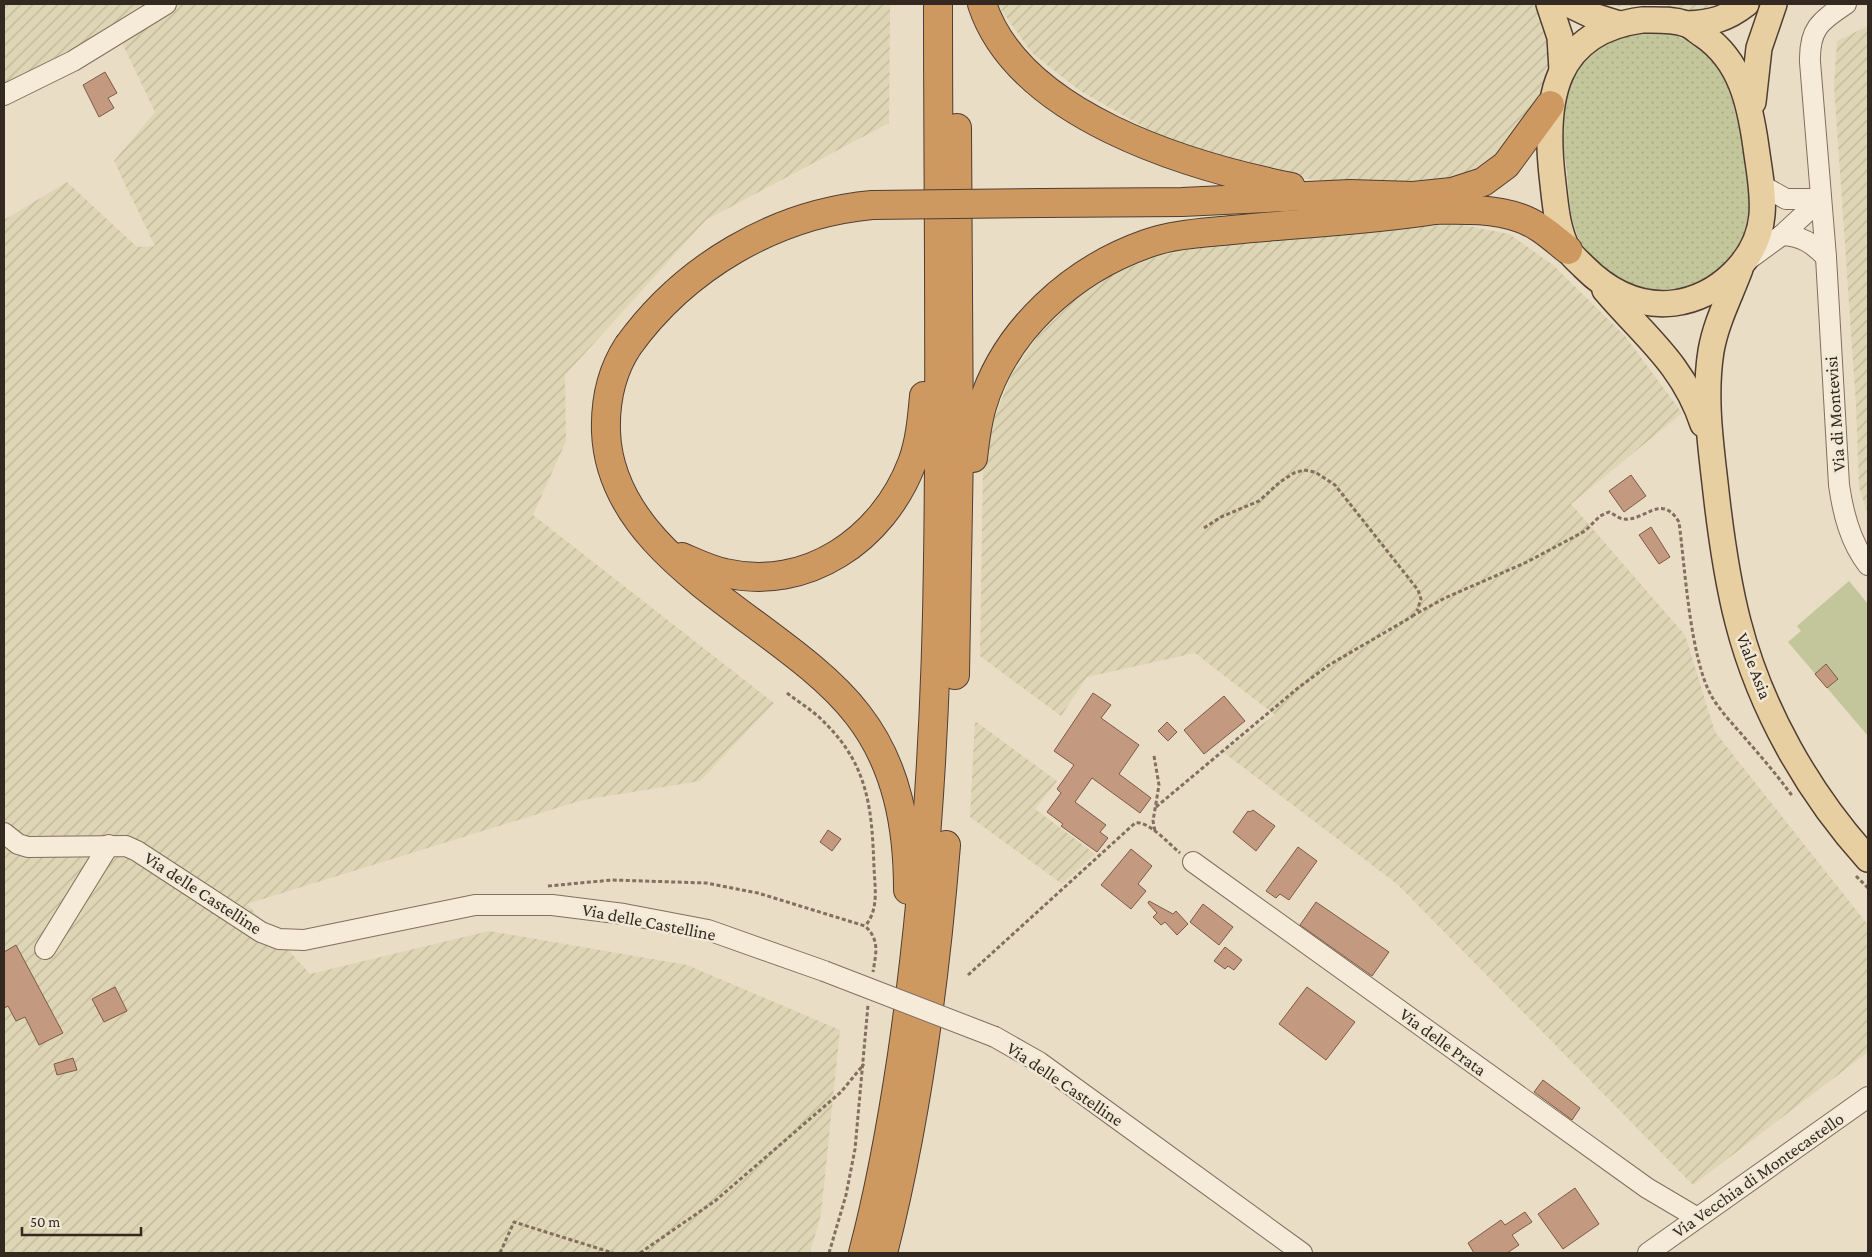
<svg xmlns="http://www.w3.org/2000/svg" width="1872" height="1257" viewBox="0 0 1872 1257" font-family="'Crimson Pro',serif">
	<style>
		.farmland { fill: url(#farmland-furrows) }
		.grass { fill: url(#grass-dots) }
		.pitch { fill: #c3c69b }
		.building { fill: #c39980; stroke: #7e5a47 }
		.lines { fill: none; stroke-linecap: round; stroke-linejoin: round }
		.minor-casing { stroke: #826f5e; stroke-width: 22 }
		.major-casing { stroke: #503e32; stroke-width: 28 }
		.highway-casing { stroke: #503e32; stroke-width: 30 }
		.path { stroke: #826f5e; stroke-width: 3; stroke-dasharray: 4 2.5; stroke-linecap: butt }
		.minor { stroke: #f5ebd8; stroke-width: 20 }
		.major { stroke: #e8cfa2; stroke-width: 25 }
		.highway { stroke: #ce9961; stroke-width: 28 }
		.minor-bridge-casing { stroke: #826f5e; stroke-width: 22; stroke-linecap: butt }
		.highway-bridge-casing { stroke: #503e32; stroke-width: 30; stroke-linecap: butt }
		.minor-bridge { stroke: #f5ebd8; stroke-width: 20 }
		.highway-bridge { stroke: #ce9961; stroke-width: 28 }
		.labels { text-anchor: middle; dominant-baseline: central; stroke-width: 5; stroke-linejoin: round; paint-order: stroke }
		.street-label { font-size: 18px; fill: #342920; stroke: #f1e8d5 }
	</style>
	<defs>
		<pattern id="farmland-furrows" width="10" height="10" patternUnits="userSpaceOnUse" patternTransform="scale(1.25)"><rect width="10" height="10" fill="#ded5b4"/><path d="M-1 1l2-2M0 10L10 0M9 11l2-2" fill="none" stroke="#bfb79a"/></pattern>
		<pattern id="grass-dots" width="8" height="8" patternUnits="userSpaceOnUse" patternTransform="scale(1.25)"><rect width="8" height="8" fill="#c3c69b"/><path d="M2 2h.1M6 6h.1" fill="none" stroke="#a8aa85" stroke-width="1.8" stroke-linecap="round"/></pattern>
	</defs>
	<rect width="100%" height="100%" fill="#e9ddc6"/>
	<g class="farmland">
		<polygon points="4,4 890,4 889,123 706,220 565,375 566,441 533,515 774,703 700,781 583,800 247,904 310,974 489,931 687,965 840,1030 821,1214 810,1253 4,1253 4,220 67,182 137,247 155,246 114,161 155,112 114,26 4,85"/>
		<polygon points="997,4 1543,4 1554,41 1542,91 1527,129 1479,177 1398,189 1303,178 1233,161 1165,139 1079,90 1032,53"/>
		<polygon points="1585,4 1734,4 1704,13 1657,5 1609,7"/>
		<polygon points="1868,26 1868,515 1859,487 1856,405 1834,85 1837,41"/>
		<polygon points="1457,224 1509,234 1553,265 1625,336 1682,413 1571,504 1685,635 1715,732 1868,925 1868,1052 1693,1185 1397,884 1223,752 1275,715 1195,653 1087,677 1061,716 980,656 983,464 993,421 1012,374 1039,335 1074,300 1114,273 1159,256 1211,245 1290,235"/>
		<polygon points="975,721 1057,781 1035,809 1095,854 1062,884 970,817"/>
	</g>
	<path class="grass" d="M1658,31C1683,36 1706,48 1721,70C1732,87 1753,180 1751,201C1750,221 1745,239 1733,254C1694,305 1616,300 1583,246C1569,224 1569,197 1567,172C1565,156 1561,139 1561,123C1563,77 1587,45 1632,32C1640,30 1650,31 1658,31Z"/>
	<polygon class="pitch" points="1849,581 1868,604 1868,736 1788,642 1801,631 1797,626"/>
	<g class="building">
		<polygon points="105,72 117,93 108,98 114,108 99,117 83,85"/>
		<polygon points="1631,475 1646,496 1624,512 1609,491"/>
		<polygon points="1651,527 1670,557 1659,564 1639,535"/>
		<polygon points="1826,664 1838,679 1827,688 1815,674"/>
		<polygon points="1093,693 1111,705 1101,718 1139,745 1119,774 1151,798 1140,813 1092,778 1075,802 1106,825 1100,832 1108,838 1097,852 1061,826 1063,824 1047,812 1061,793 1057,789 1074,765 1054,751"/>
		<polygon points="1224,696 1245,721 1204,754 1184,730"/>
		<polygon points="1167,722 1177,732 1168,741 1158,731"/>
		<polygon points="1253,810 1275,826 1256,851 1233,832 1248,811 1250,812"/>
		<polygon points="828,830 841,839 832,851 820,842"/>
		<polygon points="1298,847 1317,861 1289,900 1280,894 1276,898 1266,891"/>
		<polygon points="1131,849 1152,866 1138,884 1146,891 1131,909 1101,885"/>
		<polygon points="1149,901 1173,914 1176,911 1188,924 1177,935 1165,922 1161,925 1153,917 1157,913 1148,903"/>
		<polygon points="1316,902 1389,952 1372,976 1300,925"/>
		<polygon points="1203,904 1233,927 1219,945 1190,922"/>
		<polygon points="16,945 63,1033 39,1045 25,1017 16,1021 8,1006 4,1008 4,952"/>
		<polygon points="1225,947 1242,960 1234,970 1228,966 1225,969 1214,961"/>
		<polygon points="115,987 127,1011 104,1022 92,999"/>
		<polygon points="1307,987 1355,1022 1326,1060 1279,1024"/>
		<polygon points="73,1058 77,1070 57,1075 54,1064"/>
		<polygon points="1543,1080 1580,1108 1572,1120 1534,1092"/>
		<polygon points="1575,1188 1599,1224 1563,1249 1538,1214"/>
		<polygon points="1525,1212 1532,1222 1512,1235 1519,1245 1507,1253 1474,1253 1468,1243 1501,1220 1505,1225"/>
	</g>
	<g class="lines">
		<defs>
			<g id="minor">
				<path d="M1846,4C1820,21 1809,29 1810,62L1826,257L1839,485C1843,513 1850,542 1868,565"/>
				<polyline points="4,95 73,61 166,4"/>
				<polyline points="1761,185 1786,199 1821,199"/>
				<path d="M1782,235C1802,236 1812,243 1826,257"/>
				<polyline points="1745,262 1782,235 1821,199"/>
				<polyline points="4,833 18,844 28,847 126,846 137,851 261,932 279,939 304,940 475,905 552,905 624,914 708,930 824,971"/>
				<polyline points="1193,862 1647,1188 1696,1217"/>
				<polyline points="45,949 109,845"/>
				<polyline points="995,1037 1039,1062 1302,1253"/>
				<polyline points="1648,1253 1868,1097"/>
			</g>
			<g id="major">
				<polyline points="1549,4 1560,37 1562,70"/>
				<polyline points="1568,4 1593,16 1619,24"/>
				<path d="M1642,20C1656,20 1673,19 1686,24C1692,26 1698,32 1703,35C1741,61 1750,104 1756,147C1759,170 1764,192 1762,215C1758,260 1718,297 1674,303C1639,307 1609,292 1584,267C1579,262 1572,256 1568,250C1556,228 1555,199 1552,175C1544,101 1553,32 1642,20Z"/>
				<path d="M1687,24C1711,23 1727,19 1746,4"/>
				<polyline points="1753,102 1759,48 1774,4"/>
				<path d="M1740,269C1730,296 1716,322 1711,351C1704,395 1710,440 1715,483C1720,529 1726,576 1738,622C1760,708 1808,793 1868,859"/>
				<path d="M1605,290C1644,336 1683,364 1703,424"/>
			</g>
			<g id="highway">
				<path d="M982,4C1019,116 1188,166 1291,187"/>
				<polyline points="1042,203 1182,202 1350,194 1413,196 1452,192 1483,182 1506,165 1550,105"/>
				<path d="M1421,210C1453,210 1489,207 1520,218C1538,224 1553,238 1568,250"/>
				<path d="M628,346C611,372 605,401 606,432C611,564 787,622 858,715C897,765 908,827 908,890"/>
				<path d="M973,458C975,440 977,423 982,406C1005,330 1072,270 1146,244C1173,234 1203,233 1232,230C1300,223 1368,221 1435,210"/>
				<path d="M682,557C696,563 710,570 725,573C807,592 883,539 912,463C920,442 922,418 924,396"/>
				<polyline points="955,675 959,451 957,128"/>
				<path d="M863,1253C880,1189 892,1122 902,1055C926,890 936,725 938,559C941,374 938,189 938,4"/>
				<path d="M883,1253C917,1119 935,983 946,845"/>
			</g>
		</defs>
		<use href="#minor" class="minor-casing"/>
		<use href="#major" class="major-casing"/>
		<use href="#highway" class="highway-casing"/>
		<g class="path">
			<polyline points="1204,528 1221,517 1259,501 1280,482 1294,473 1304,470 1315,472 1335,485 1418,590 1421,599 1417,611"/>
			<path d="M1412,616L1445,598L1527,562L1585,531L1600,516L1609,512C1614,514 1618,518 1623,519C1645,522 1661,492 1679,522C1685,567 1690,659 1712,697C1722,714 1737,728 1750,744C1765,761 1780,779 1793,797"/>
			<path d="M787,693C800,703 815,712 826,724C869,767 872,811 874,868C875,888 879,910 865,926"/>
			<polyline points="1154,756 1159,785 1153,821 1155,831"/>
			<polyline points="1156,807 1298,688 1329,665 1413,616"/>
			<polyline points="1856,876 1868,888"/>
			<path d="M548,886L612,880L706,883L758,893L865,926C880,940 876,953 873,972"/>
			<path d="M968,975L1135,823C1148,820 1169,844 1180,853"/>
			<polyline points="500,1253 514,1222 613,1253"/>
			<polyline points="640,1253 715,1201 841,1092 864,1064"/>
			<polyline points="829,1253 846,1195 855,1149 868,1005"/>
		</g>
		<use href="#minor" class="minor"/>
		<use href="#major" class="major"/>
		<use href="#highway" class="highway"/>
		<defs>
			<polyline id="minor-bridge" points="824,971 995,1037"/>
			<path id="highway-bridge" d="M628,346C685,267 775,214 872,205L1042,203"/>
		</defs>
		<use href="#minor-bridge" class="minor-bridge-casing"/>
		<use href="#highway-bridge" class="highway-bridge-casing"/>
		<use href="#minor-bridge" class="minor-bridge"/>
		<use href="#highway-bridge" class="highway-bridge"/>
	</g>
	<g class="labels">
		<g class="street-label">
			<text transform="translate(1835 414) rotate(-94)">Via di Montevisi</text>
			<text transform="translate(1754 666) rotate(69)">Viale Asia</text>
			<text transform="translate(203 893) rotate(33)">Via delle Castelline</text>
			<text transform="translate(649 922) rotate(11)">Via delle Castelline</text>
			<text transform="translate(1443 1042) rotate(36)">Via delle Prata</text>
			<text transform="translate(1065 1084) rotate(34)">Via delle Castelline</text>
			<text transform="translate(1758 1175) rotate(-35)">Via Vecchia di Montecastello</text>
		</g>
	</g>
	<rect width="1872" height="1257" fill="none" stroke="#342920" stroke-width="10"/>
	<path d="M22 1227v8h119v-8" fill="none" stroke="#342920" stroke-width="2.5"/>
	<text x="30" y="1227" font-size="15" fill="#342920" stroke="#f1e8d5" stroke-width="4" paint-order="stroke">50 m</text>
</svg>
